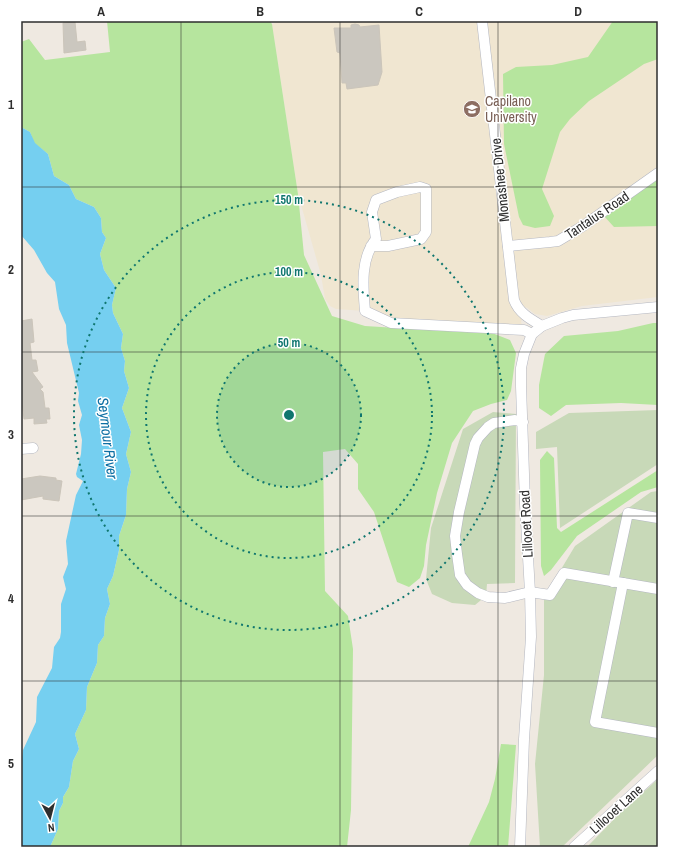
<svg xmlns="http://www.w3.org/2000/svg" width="679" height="868" viewBox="0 0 679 868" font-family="'Archivo Narrow',sans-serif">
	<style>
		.education { fill: #f0e6d1 }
		.green { fill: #b6e59e }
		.cemetery { fill: #c8d9b8 }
		.water { fill: #75cff0 }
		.building { fill: #cbc7bf; stroke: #cbc5ba }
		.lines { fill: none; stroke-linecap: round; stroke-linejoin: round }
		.minor-casing { stroke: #b4b7c1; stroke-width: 11 }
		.minor { stroke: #fff; stroke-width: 10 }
		.grid { fill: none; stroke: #2e2e2e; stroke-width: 1; stroke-opacity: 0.55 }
		.ring { fill: none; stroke: #0f766e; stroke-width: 2; stroke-dasharray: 2 4 }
		.labels { text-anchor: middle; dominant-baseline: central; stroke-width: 3; stroke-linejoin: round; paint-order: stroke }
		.education-label { font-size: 14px; fill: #785e54; stroke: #fff; text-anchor: start }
		.street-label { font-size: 14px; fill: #2e2e2e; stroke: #fff }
		.water-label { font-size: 15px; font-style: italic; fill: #0d6fa3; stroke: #fff }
		.centre { fill: #0f766e; stroke: #fff; stroke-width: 2 }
		.ring-label { font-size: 12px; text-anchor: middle; font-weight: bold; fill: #0f766e; stroke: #fff; stroke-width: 3; stroke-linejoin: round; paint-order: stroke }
		.neatline { fill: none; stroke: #2e2e2e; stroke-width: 1.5 }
		.grid-label { font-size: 13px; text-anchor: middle; font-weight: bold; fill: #2e2e2e }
	</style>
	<rect width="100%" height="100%" fill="#efe9e1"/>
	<polygon class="education" points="281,21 658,21 658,297 582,306 547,316 535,314 526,307 521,322 524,330 391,323 365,311 336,309 330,306 325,299 321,275 298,194 272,24"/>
	<g class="green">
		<polygon points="107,21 270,21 272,24 298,194 304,255 332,316 365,326 462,332 492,333 510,340 516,353 511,391 507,400 491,404 473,411 452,443 437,493 426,545 424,566 420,578 409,587 397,582 374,512 358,489 358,464 345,449 323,452 325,591 348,616 353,649 351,810 347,847 50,847 58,829 59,811 63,803 63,797 69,787 73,761 79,749 75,734 86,710 87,687 97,663 98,645 104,636 105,618 110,604 107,589 113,576 119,550 119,536 126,515 127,489 131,472 126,454 131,432 122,408 129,388 124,371 125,361 121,348 123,334 113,313 112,305 116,288 104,270 100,254 106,238 102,232 101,218 94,207 76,199 69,185 54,176 48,154 34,143 30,132 21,127 21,42 29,39 45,60 110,52"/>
		<polygon points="613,21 658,21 658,59 644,64 589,101 570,119 560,132 542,189 554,216 550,226 535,228 523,225 519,217 504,144 503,74 516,67 552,65 588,57"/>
		<polygon points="658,178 658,226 614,227 604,216"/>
		<polygon points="653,323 658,323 658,405 621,403 566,405 551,416 539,408 539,385 545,354 564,336 618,331"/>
		<polygon points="547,451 554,458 557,528 561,532 658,470 658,487 641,492 577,536 551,570 544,576 541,566 540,460"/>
		<polygon points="501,744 516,745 508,847 468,847 489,802 495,779"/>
	</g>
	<g class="cemetery">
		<polygon points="658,410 658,464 560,528 557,447 536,449 536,432 569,413"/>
		<polygon points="493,412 516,414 515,583 487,584 486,596 475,605 452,603 432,594 426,579 431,528 463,429"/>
		<polygon points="658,491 658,755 562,847 540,847 535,764 544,675 544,594 555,595 557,576 575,546 651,492"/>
		<polygon points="658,779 658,847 587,847 619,814"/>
	</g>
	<polygon class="water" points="21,127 30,132 35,143 48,154 54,176 69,185 76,199 94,207 101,218 102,232 106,238 100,254 104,270 116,288 112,305 113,313 123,334 121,348 125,361 124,371 129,388 122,408 131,432 126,454 131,472 127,489 126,515 119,536 119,550 113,576 107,589 110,604 105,618 104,636 98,645 97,663 87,687 86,710 75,734 79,749 73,761 69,787 63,797 63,803 59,811 58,829 50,847 21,847 21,766 23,750 36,722 37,697 52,668 54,647 60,638 61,632 61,604 66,589 63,577 68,564 66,541 76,495 83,481 77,477 76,474 81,454 82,440 79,425 82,415 78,401 79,393 67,343 66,325 59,309 55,282 47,273 34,250 21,235"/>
	<g class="building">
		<polygon points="75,22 77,42 85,41 86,50 64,53 63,23"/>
		<polygon points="355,24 359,25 360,27 379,25 382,72 378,85 347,89 346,83 342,83 340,53 337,52 334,28 351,28 351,25"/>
		<polygon points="32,319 34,342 30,343 32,360 36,360 38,371 32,372 43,387 40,389 43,392 45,408 49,408 50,419 46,419 47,423 34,424 34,418 24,419 21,393 21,321"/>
		<polygon points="40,476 56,478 56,480 62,481 59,501 43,499 43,496 21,500 21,479"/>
	</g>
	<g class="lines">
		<defs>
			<g id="minor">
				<path d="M482,21L514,300C519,313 530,319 542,326"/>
				<path d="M371,246H388L421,239L426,232V189L420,187L397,192L376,200L372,212L376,239C360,259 363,287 365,311L391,323L524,330L532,334"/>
				<polyline points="508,246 550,242 558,241 583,226 658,173"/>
				<polyline points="523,422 515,420 494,423 488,427 478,438 475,444 459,512 455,536 457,554 460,575 467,585 478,593 488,597 505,598 530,592 550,595 564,573 658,589"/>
				<polyline points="21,449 33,448"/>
				<polyline points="613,582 628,513 658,518"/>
				<polyline points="623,583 595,722 658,733"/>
				<polyline points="520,847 524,739 531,637 530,592 525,504 521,386 521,368 524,354 532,334 542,326 562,318 573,315 658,307"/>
				<polyline points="574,847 658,771"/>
			</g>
		</defs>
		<use href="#minor" class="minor-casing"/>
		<use href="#minor" class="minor"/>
	</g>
	<path class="grid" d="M181,21V847M340,21V847M498,21V847M21,187H658M21,352H658M21,516H658M21,681H658"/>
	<circle cx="289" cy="415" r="72" fill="#0f766e" fill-opacity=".12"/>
	<g class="ring">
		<circle cx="289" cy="415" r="72"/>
		<circle cx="289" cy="415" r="143"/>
		<circle cx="289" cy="415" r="215"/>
	</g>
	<defs>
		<symbol id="university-disc" viewBox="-11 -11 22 22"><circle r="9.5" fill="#8d6e63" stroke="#fff"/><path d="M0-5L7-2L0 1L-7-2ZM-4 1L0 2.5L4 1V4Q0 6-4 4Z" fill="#fff"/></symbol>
	</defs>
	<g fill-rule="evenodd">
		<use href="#university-disc" x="462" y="99" width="20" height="20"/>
	</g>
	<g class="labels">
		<g class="education-label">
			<text x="485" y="101">Capilano<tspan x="485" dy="16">University</tspan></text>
		</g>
		<g class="street-label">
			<text transform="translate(500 180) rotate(-96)">Monashee Drive</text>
			<text transform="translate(597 215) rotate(-34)">Tantalus Road</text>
			<text transform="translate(526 524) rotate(-93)">Lillooet Road</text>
			<text transform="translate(616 809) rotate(-42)">Lillooet Lane</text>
		</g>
		<g class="water-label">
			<text transform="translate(108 438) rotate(83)">Seymour River</text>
		</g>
	</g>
	<circle cx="289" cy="415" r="6" class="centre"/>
	<g class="ring-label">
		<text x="289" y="204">150 m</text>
		<text x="289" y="276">100 m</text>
		<text x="289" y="347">50 m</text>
	</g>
	<rect width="679" height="868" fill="none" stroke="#ffffff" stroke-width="44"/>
	<g transform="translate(50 818) rotate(173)" stroke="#ffffff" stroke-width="3" paint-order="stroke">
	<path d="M0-3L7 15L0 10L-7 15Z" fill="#2e2e2e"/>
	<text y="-6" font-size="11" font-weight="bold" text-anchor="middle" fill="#2e2e2e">N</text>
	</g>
	<rect x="22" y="22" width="635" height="824" class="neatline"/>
	<g class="grid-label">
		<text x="101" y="16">A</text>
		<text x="260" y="16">B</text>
		<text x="419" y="16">C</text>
		<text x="578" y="16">D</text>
		<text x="11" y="109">1</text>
		<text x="11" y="274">2</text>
		<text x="11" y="439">3</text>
		<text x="11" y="603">4</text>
		<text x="11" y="768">5</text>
	</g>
</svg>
